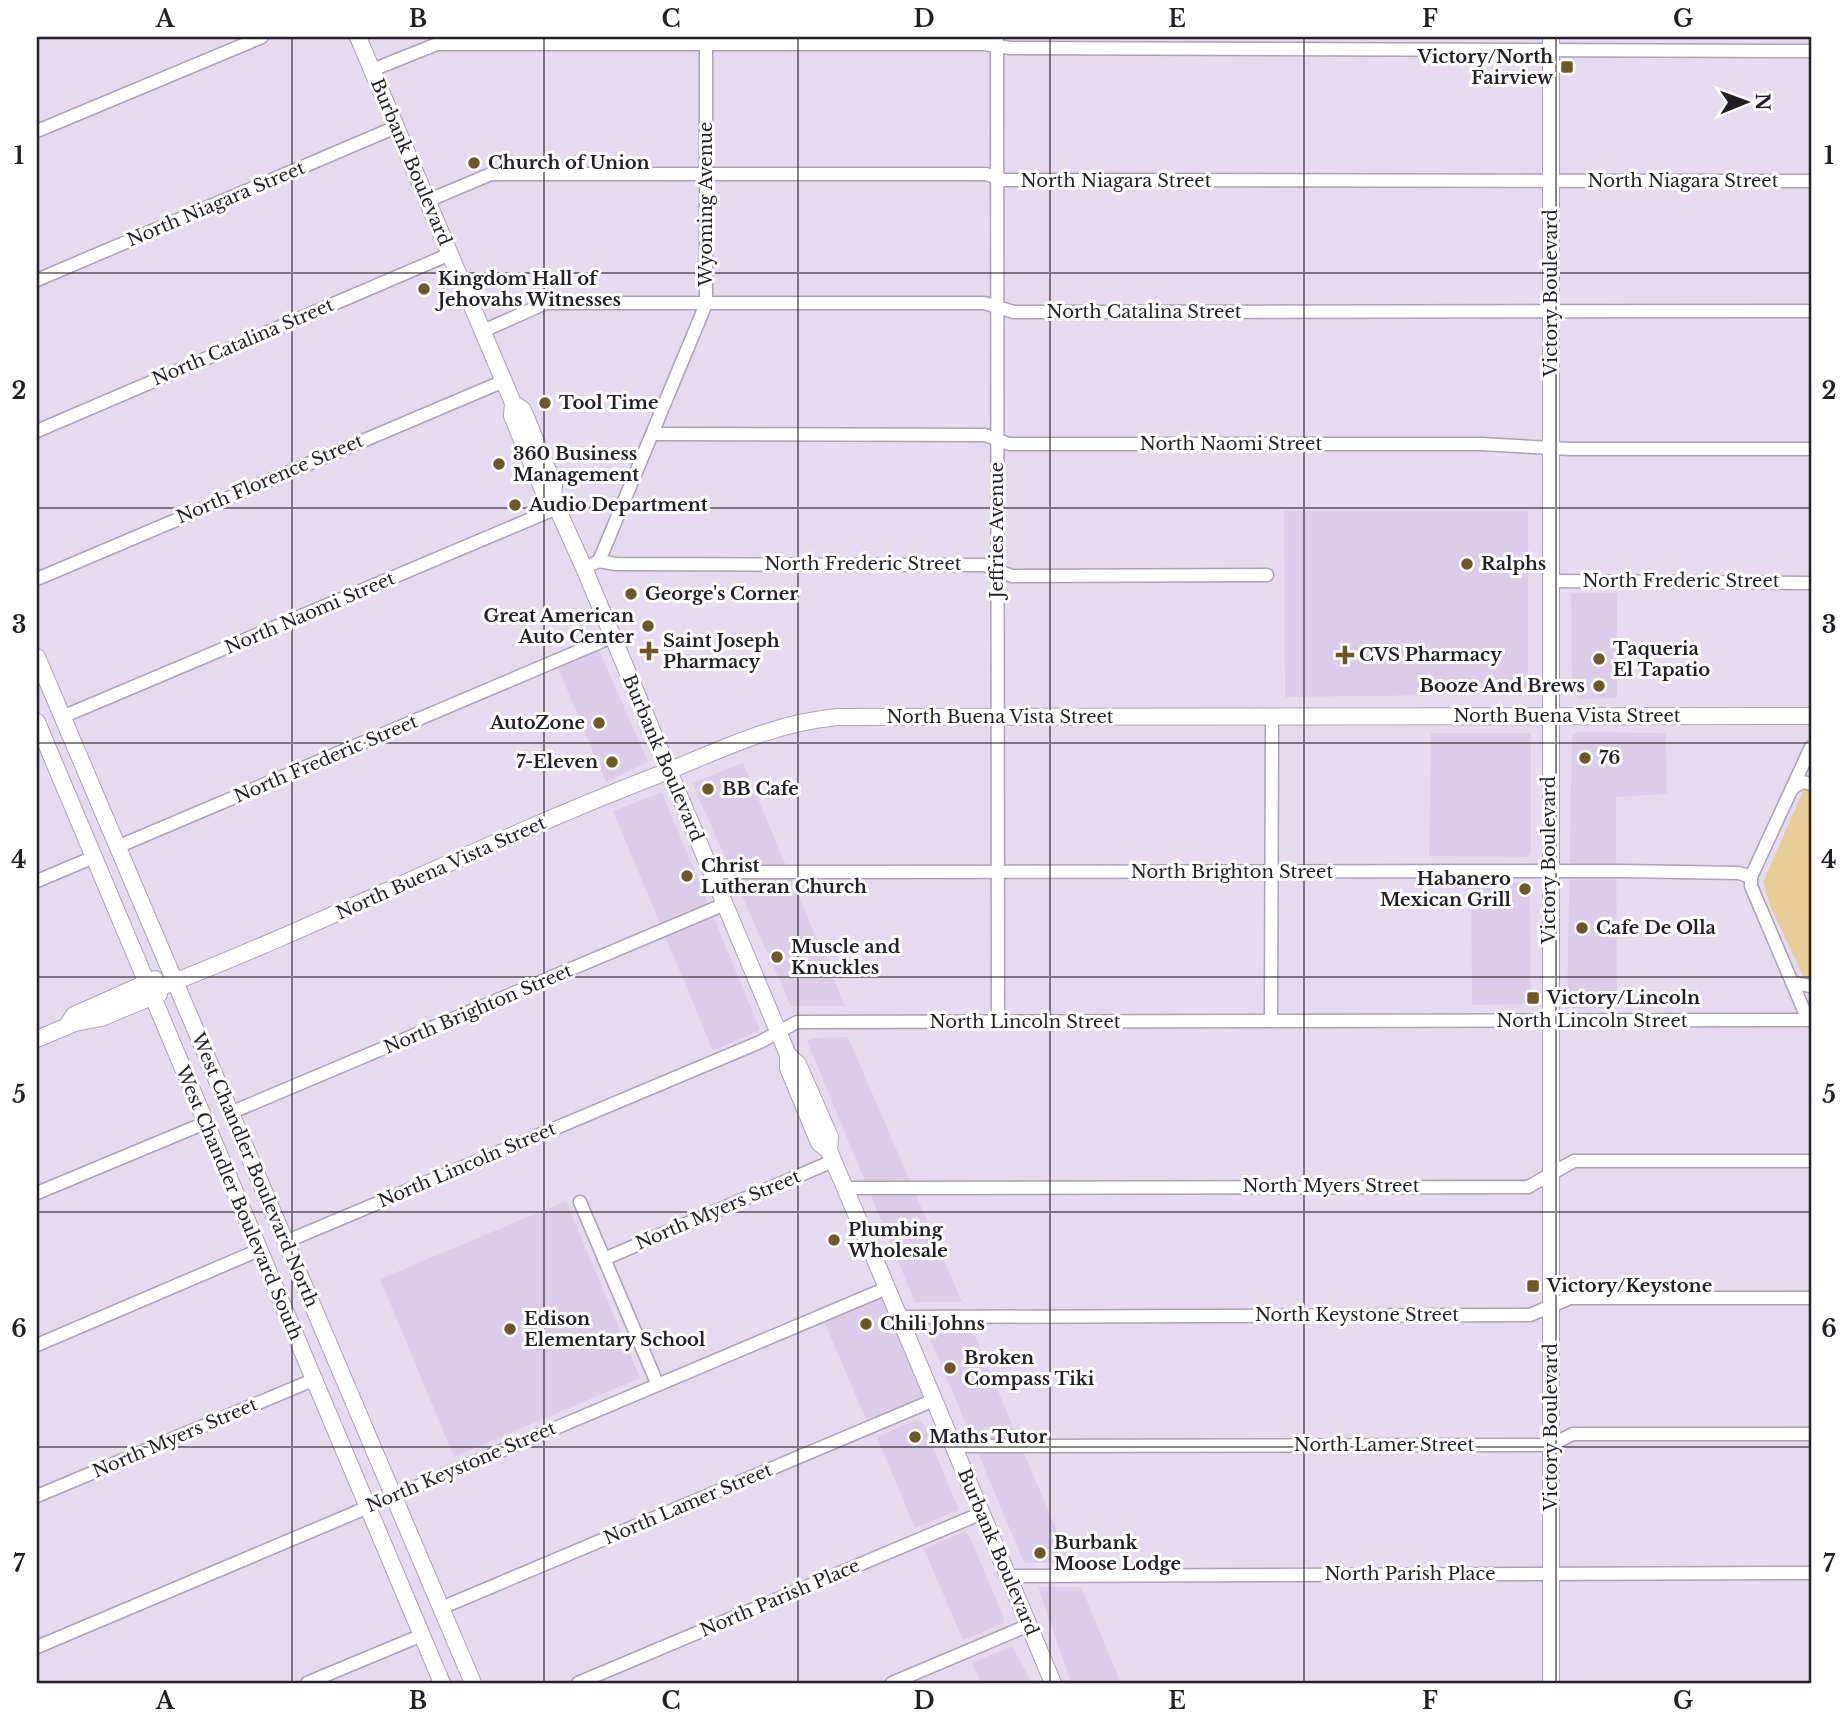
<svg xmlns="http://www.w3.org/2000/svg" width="1848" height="1720" viewBox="0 0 1848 1720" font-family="'Libre Baskerville',serif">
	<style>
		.built { fill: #dccce9 }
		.green { fill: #e9cd98 }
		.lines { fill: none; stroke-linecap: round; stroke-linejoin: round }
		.minor-casing { stroke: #aca0b6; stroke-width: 15 }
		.major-casing { stroke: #aca0b6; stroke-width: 18 }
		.minor { stroke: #fff; stroke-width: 12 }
		.major { stroke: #fff; stroke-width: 16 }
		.grid { fill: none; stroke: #241f27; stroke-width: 2; stroke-opacity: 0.55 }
		.poi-dot { fill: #6e5627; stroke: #fff; stroke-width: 2.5 }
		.labels { text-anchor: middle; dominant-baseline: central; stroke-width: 6; stroke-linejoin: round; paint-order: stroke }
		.poi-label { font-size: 18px; font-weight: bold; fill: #241f27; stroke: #fff; text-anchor: start }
		.street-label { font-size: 18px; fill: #241f27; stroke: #fff }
		.neatline { fill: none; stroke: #241f27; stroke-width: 2.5 }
		.grid-label { font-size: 23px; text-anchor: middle; font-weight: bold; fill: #241f27 }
	</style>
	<rect width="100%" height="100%" fill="#e6daf1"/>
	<g class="built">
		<polygon points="1284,511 1528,511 1528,694 1285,697"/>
		<polygon points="1571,593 1617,593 1617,698 1579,699 1572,692"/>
		<polygon points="599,650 648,762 606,782 558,668"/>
		<polygon points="1577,732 1666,733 1667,794 1616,797 1617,1008 1567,1008 1572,736"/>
		<polygon points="1431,733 1531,733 1531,853 1528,857 1429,856"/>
		<polygon points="743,763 845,1006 791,1006 692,783"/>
		<polygon points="662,792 760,1030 713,1051 613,811"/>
		<polygon points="1471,883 1530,883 1531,1000 1526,1004 1472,1005"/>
		<polygon points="848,1037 962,1302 915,1302 807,1041 812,1038"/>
		<polygon points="566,1201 640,1378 454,1457 380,1279"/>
		<polygon points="885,1292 932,1401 870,1429 821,1314"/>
		<polygon points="930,1326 971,1326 1070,1563 1024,1563 927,1331"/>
		<polygon points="916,1420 922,1421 959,1510 915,1528 877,1437"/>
		<polygon points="964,1532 969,1535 1004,1618 1003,1623 963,1640 924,1549"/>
		<polygon points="1038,1587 1081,1587 1121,1683 1071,1683"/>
		<polygon points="1012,1646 1032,1683 981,1683 972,1663"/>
	</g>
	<polygon class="green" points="1804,789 1811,789 1810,980 1804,978 1771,908 1763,882"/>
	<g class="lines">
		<defs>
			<g id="minor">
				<polyline points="997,37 998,1022"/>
				<polyline points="372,70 437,44 984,44 1010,48 1811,51"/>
				<polyline points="37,131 262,37"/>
				<polyline points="427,201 491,174 986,174 1004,180 1811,181"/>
				<polyline points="37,280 396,127"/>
				<polyline points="483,331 546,303 984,303 1014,312 1811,311"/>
				<polyline points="37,431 450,254"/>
				<polyline points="653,434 985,435 1009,444 1481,444 1570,449 1811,449"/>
				<polyline points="599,561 706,304 706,37"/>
				<polyline points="584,568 599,561 616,564 984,565 1012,576 1267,575"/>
				<polyline points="37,579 504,381"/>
				<polyline points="1551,581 1811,583"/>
				<polyline points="62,717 557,508"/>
				<polyline points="1792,788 1803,782 1811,784"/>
				<polyline points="117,847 612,637"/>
				<polyline points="712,872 1622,871 1739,873 1751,877"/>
				<polyline points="37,881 94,857"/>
				<polyline points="1793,983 1811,986"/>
				<polyline points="1808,1020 1751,886 1751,877 1811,747"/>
				<polyline points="1271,1021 1272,716"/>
				<polyline points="230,1113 725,904"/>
				<polyline points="845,1188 1528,1187 1574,1161 1811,1161"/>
				<polyline points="37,1193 205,1123"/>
				<polyline points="580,1202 657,1383"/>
				<polyline points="285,1242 760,1042 797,1022 1811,1020"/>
				<polyline points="604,1259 833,1161"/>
				<polyline points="899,1317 1530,1315 1570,1298 1811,1298"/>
				<polyline points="37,1345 259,1250"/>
				<polyline points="954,1446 1551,1445 1573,1434 1811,1434"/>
				<polyline points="37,1496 313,1380"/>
				<polyline points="1009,1576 1811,1573"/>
				<polyline points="441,1608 934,1400"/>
				<polyline points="37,1647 887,1288"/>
				<polyline points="307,1683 422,1635"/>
				<polyline points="578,1683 982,1513"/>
				<polyline points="892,1683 1029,1625"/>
			</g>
			<g id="major">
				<polyline points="358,37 513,403 512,416 543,490 553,499 584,568 788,1055 788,1068 819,1143 829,1151 845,1188 1053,1683"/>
				<polyline points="513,403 523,410 554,485 553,499"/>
				<polyline points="37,657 473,1683"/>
				<polyline points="37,722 442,1683"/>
				<path d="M152,997L156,989C324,924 485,842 653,777C715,753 770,723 838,717L1811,716"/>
				<polyline points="68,1024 74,1015 155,979"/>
				<polyline points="37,1039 75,1023 101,1018 159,994"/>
				<polyline points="788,1055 798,1064 830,1137 829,1151"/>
				<polyline points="1551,1683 1551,37"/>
			</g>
		</defs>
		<use href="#minor" class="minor-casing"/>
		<use href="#major" class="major-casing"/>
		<use href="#minor" class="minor"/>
		<use href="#major" class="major"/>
	</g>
	<path class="grid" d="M292,37V1683M544,37V1683M798,37V1683M1050,37V1683M1304,37V1683M1556,37V1683M37,273H1811M37,508H1811M37,743H1811M37,977H1811M37,1212H1811M37,1447H1811"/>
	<g class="poi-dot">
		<rect x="1560" y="60" width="14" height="14" rx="3.5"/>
		<circle cx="474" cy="163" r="7"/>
		<circle cx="424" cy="289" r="7"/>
		<circle cx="545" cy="403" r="7"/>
		<circle cx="499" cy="464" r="7"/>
		<circle cx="515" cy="505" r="7"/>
		<circle cx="1467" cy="564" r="7"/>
		<circle cx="631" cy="594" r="7"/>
		<circle cx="648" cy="626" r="7"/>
		<path d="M645.5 640.5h7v7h7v7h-7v7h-7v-7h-7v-7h7z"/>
		<path d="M1341.5 644.5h7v7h7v7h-7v7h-7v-7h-7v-7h7z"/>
		<circle cx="1599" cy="659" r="7"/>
		<circle cx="1599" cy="686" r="7"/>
		<circle cx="599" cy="723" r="7"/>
		<circle cx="1585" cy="758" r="7"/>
		<circle cx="612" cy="762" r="7"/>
		<circle cx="708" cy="789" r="7"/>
		<circle cx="687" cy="876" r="7"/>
		<circle cx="1525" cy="889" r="7"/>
		<circle cx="1582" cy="928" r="7"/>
		<circle cx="777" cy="957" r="7"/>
		<rect x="1526" y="991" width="14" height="14" rx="3.5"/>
		<circle cx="834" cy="1240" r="7"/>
		<rect x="1526" y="1279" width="14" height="14" rx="3.5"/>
		<circle cx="866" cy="1324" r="7"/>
		<circle cx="510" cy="1329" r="7"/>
		<circle cx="950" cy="1368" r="7"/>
		<circle cx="915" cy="1437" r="7"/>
		<circle cx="1040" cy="1553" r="7"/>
	</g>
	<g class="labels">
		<g class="poi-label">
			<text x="1553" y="57" text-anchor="end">Victory/North<tspan x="1553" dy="21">Fairview</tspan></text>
			<text x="488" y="163">Church of Union</text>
			<text x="438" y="279">Kingdom Hall of<tspan x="438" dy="21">Jehovahs Witnesses</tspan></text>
			<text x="559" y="403">Tool Time</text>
			<text x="513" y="454">360 Business<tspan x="513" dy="21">Management</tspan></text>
			<text x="529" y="505">Audio Department</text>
			<text x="1481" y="564">Ralphs</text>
			<text x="645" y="594">George's Corner</text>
			<text x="634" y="616" text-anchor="end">Great American<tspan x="634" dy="21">Auto Center</tspan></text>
			<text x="663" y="641">Saint Joseph<tspan x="663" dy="21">Pharmacy</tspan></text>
			<text x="1613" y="649">Taqueria<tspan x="1613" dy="21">El Tapatio</tspan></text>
			<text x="1359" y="655">CVS Pharmacy</text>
			<text x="1585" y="686" text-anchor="end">Booze And Brews</text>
			<text x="585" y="723" text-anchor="end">AutoZone</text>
			<text x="1599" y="758">76</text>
			<text x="598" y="762" text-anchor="end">7-Eleven</text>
			<text x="722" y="789">BB Cafe</text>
			<text x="701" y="866">Christ<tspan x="701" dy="21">Lutheran Church</tspan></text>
			<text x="1511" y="879" text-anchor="end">Habanero<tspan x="1511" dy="21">Mexican Grill</tspan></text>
			<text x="1596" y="928">Cafe De Olla</text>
			<text x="791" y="947">Muscle and<tspan x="791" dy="21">Knuckles</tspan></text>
			<text x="1547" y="998">Victory/Lincoln</text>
			<text x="848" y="1230">Plumbing<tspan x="848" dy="21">Wholesale</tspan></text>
			<text x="1547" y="1286">Victory/Keystone</text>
			<text x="524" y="1319">Edison<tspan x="524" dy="21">Elementary School</tspan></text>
			<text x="880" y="1324">Chili Johns</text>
			<text x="964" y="1358">Broken<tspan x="964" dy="21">Compass Tiki</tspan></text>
			<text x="929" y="1437">Maths Tutor</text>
			<text x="1054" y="1543">Burbank<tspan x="1054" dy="21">Moose Lodge</tspan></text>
		</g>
		<g class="street-label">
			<text transform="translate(411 162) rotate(67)">Burbank Boulevard</text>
			<text x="1116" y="181">North Niagara Street</text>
			<text x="1683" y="181">North Niagara Street</text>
			<text transform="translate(216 204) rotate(-23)">North Niagara Street</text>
			<text transform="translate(706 204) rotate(-90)">Wyoming Avenue</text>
			<text transform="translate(1551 293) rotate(-90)">Victory Boulevard</text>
			<text x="1144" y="312">North Catalina Street</text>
			<text transform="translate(243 342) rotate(-23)">North Catalina Street</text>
			<text x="1231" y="444">North Naomi Street</text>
			<text transform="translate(270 479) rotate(-23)">North Florence Street</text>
			<text transform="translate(997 530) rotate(-90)">Jeffries Avenue</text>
			<text x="863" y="564">North Frederic Street</text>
			<text x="1681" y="581">North Frederic Street</text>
			<text transform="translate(310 613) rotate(-23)">North Naomi Street</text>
			<text x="1567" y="716">North Buena Vista Street</text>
			<text x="1000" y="717">North Buena Vista Street</text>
			<text transform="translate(663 758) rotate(67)">Burbank Boulevard</text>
			<text transform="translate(326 759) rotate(-23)">North Frederic Street</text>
			<text transform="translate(1549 860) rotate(-90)">Victory Boulevard</text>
			<text transform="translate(441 868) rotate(-24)">North Buena Vista Street</text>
			<text x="1232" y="872">North Brighton Street</text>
			<text transform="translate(478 1009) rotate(-23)">North Brighton Street</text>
			<text x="1592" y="1021">North Lincoln Street</text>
			<text x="1025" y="1022">North Lincoln Street</text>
			<text transform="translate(467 1165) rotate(-23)">North Lincoln Street</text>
			<text transform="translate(255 1170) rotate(67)">West Chandler Boulevard North</text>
			<text x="1331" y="1186">North Myers Street</text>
			<text transform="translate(239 1203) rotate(67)">West Chandler Boulevard South</text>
			<text transform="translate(718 1210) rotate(-23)">North Myers Street</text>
			<text x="1357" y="1315">North Keystone Street</text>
			<text transform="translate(1551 1427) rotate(-90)">Victory Boulevard</text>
			<text transform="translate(175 1438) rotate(-23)">North Myers Street</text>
			<text x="1384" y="1445">North Lamer Street</text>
			<text transform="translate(461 1467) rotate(-23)">North Keystone Street</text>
			<text transform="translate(688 1504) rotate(-23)">North Lamer Street</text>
			<text transform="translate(998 1552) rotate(67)">Burbank Boulevard</text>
			<text x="1410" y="1574">North Parish Place</text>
			<text transform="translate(780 1598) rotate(-23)">North Parish Place</text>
		</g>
	</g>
	<rect width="1848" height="1720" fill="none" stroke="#ffffff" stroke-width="77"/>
	<g transform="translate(1746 102) rotate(89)" stroke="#ffffff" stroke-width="5" paint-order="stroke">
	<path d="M0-5L12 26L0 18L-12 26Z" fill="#241f27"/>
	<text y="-10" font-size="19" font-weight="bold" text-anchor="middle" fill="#241f27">N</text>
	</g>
	<rect x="38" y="38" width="1772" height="1644" class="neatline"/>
	<g class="grid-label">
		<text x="165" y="27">A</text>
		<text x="418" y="27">B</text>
		<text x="671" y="27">C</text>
		<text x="924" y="27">D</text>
		<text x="1177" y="27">E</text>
		<text x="1430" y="27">F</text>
		<text x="1683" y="27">G</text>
		<text x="19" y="164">1</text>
		<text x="1829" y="164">1</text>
		<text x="19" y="399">2</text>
		<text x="1829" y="399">2</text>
		<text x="19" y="633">3</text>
		<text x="1829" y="633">3</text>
		<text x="19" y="868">4</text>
		<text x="1829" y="868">4</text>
		<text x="19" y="1103">5</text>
		<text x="1829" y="1103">5</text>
		<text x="19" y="1337">6</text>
		<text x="1829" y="1337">6</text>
		<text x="19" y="1572">7</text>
		<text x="1829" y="1572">7</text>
		<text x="165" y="1709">A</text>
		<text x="418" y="1709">B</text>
		<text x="671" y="1709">C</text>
		<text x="924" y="1709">D</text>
		<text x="1177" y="1709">E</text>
		<text x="1430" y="1709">F</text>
		<text x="1683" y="1709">G</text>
	</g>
</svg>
